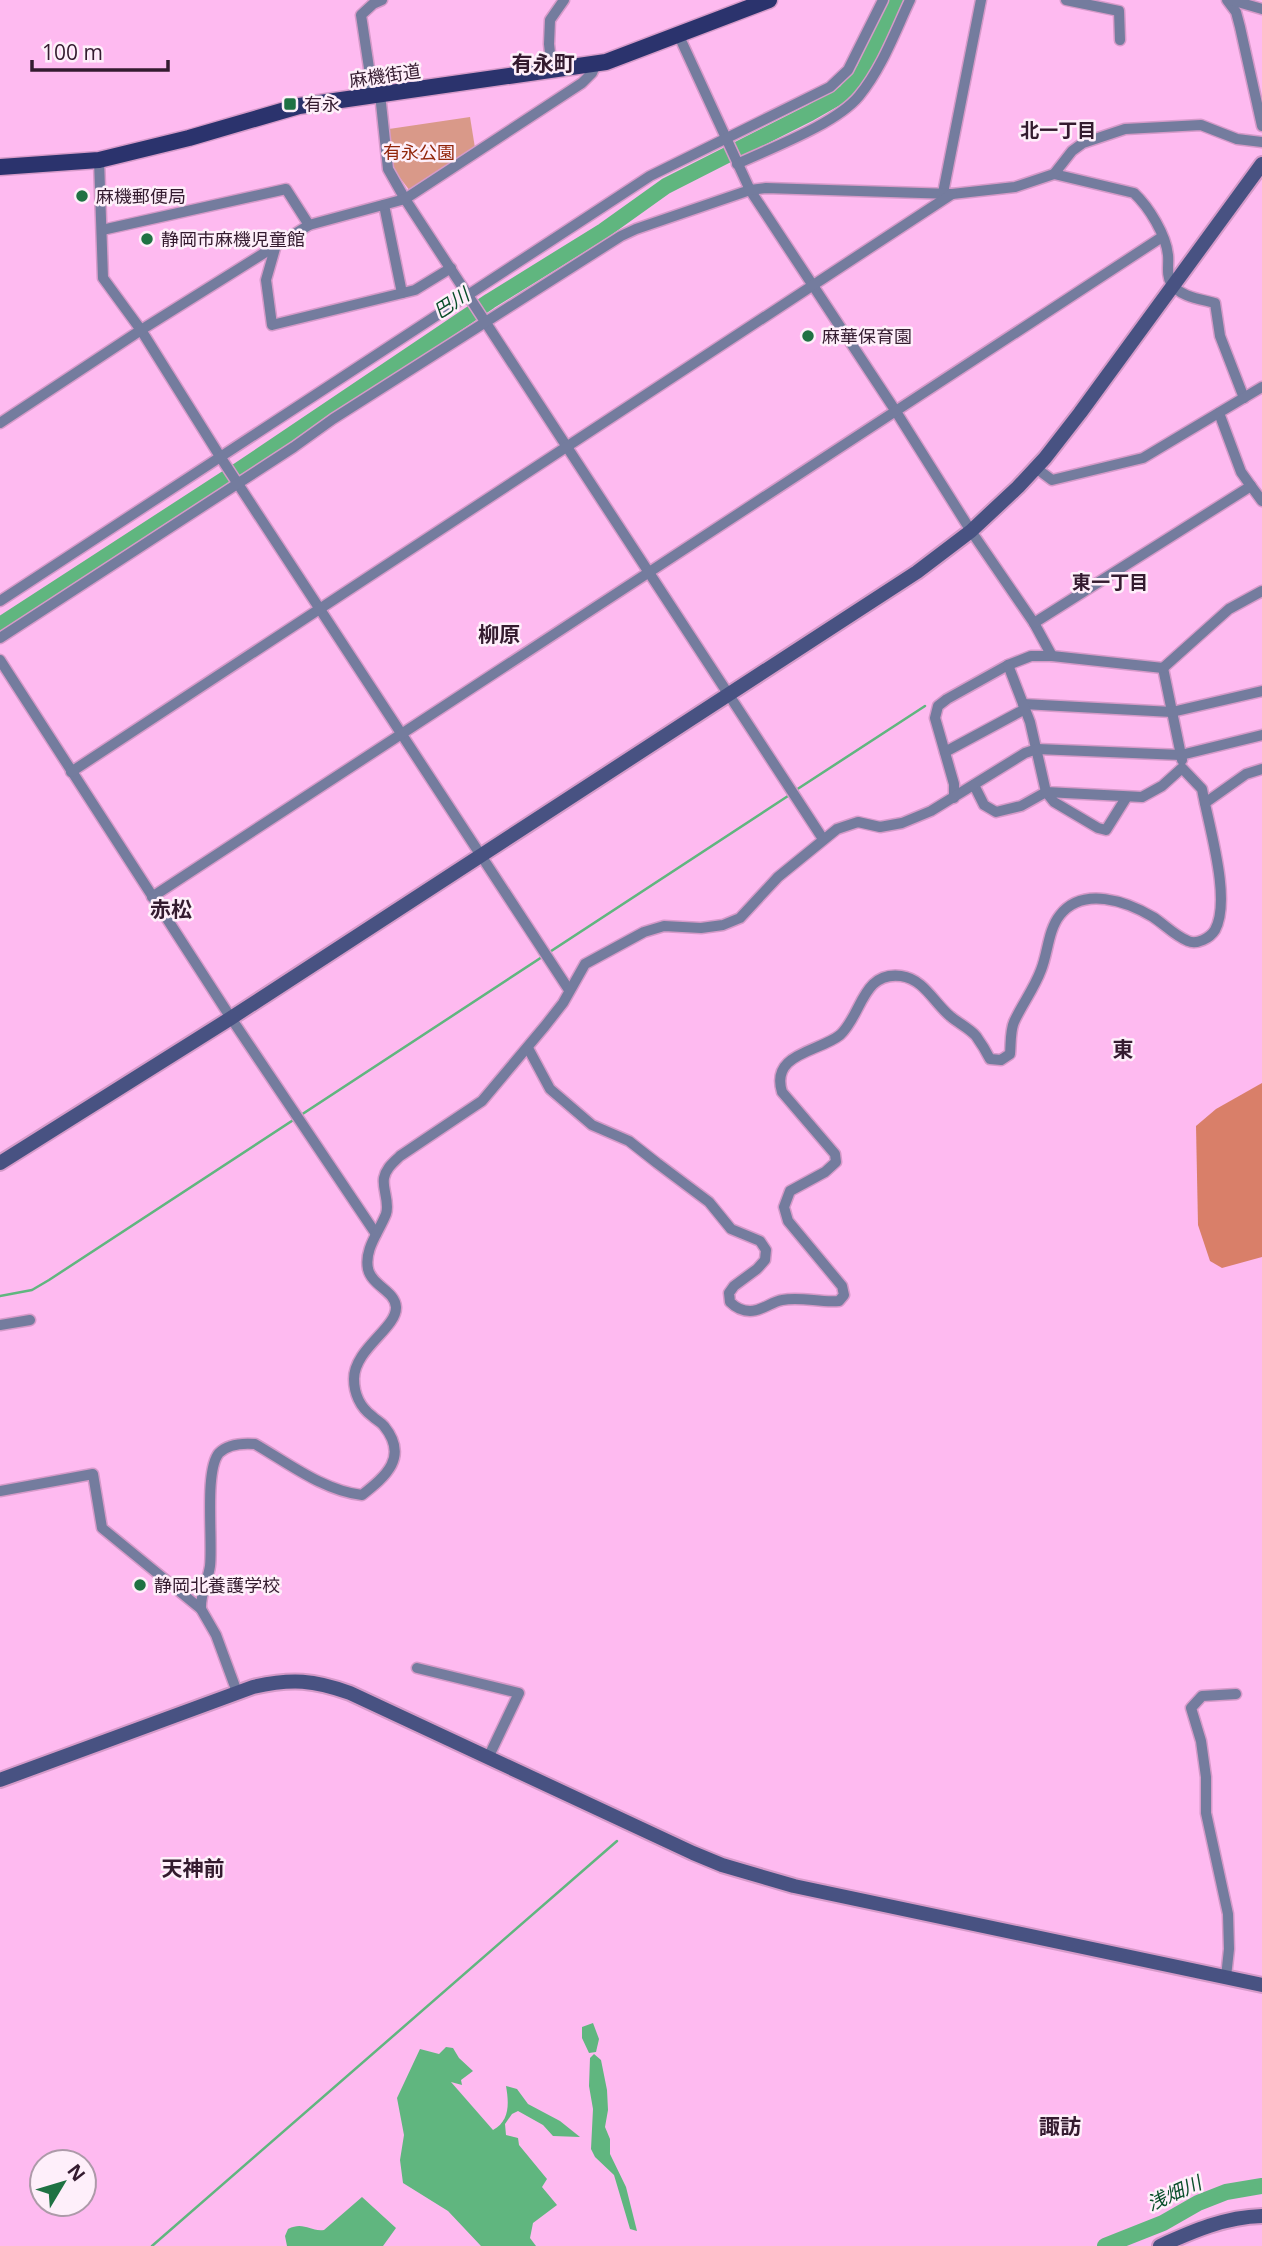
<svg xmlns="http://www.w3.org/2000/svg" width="1262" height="2246" viewBox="0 0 1262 2246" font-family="'Open Sans','Noto Sans JP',sans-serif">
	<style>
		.green { fill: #d99989 }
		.forest { fill: #d97f69 }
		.water { fill: #60b67f }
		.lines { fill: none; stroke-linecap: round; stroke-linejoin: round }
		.stream { stroke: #60b67f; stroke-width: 2.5 }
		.river { stroke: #60b67f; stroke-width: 16 }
		.street-casing { stroke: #d69ac9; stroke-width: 13 }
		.secondary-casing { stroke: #d69ac9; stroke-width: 18 }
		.primary-casing { stroke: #d69ac9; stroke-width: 19 }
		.street { stroke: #747c9e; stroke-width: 10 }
		.secondary { stroke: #485282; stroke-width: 14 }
		.primary { stroke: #2b336d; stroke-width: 16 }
		.poi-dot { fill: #1f7243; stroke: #feeffa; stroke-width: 2.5 }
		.labels { text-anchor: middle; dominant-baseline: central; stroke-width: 5; stroke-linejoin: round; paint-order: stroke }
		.street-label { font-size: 18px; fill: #341b2f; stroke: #feeffa }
		.poi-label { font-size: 18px; fill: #341b2f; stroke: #feeffa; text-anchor: start }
		.park-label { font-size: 18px; fill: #92260b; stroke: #feeffa }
		.neighbourhood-label { font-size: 19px; font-weight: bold; fill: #341b2f; stroke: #feeffa }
		.water-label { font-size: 19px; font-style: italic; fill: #094e2a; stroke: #feeffa }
		.quarter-label { font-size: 21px; font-weight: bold; fill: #341b2f; stroke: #feeffa }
	</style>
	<rect width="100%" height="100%" fill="#febaf0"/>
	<polygon class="green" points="470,117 475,148 410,191 394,170 389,129"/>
	<polygon class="forest" points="1262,1083 1262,1257 1222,1268 1210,1261 1198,1225 1196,1126 1216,1109"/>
	<g class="water">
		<polygon points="593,2023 599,2039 596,2052 589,2053 582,2038 582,2027"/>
		<path d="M446,2047L453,2048L459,2058L473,2071L461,2080L462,2085L451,2082L493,2130C510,2121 509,2103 506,2086L517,2089L528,2104L560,2121L580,2137L553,2136L543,2125L518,2111L512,2114L505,2124L506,2135L518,2138L519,2145L547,2179L542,2187L557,2205L533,2223L530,2238L536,2246H481L448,2211L403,2183L400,2160L404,2135L397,2098L420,2049L439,2054Z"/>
		<polygon points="594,2054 601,2060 607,2090 608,2110 605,2127 610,2139 610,2154 626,2187 637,2231 630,2229 614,2175 595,2157 591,2149 593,2109 589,2086 590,2058"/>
		<path d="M362,2197L396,2228L383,2246H287L285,2236L288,2229C304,2221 310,2232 324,2230Z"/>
	</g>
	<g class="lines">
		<g class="stream">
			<polyline points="796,790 925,706"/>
			<polyline points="0,1296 32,1290 49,1280 791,794"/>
			<polyline points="152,2246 617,1841"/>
		</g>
		<g class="river">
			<polyline points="0,625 239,470 490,301 603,231 666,186 810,113 845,93 864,70 897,0"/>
			<polyline points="1105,2246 1163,2223 1198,2203 1226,2192 1262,2186"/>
		</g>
		<defs>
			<g id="street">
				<polyline points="1066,0 1119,11 1120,40"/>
				<polyline points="1227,0 1236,12 1240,27 1262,126"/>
				<polyline points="1231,0 1262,9"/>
				<polyline points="679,36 750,190 895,410 971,531 1034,623 1052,656"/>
				<polyline points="552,71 549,44 550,20 564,0"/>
				<polyline points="380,94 388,169 405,199 823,839"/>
				<polyline points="367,96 369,68 361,15 373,4 382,0"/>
				<polyline points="99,160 103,278 141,330 221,458 569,990"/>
				<path d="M737,164C771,148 836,124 859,96C882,68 895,32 910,0"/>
				<path d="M1054,174L1134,193C1149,207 1166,235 1168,255C1169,264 1166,275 1171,283C1180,297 1200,299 1215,303L1220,336L1244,398"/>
				<polyline points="943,193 981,0"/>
				<polyline points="384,205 402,293"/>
				<polyline points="102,230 286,189 309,225"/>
				<polyline points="276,245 266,280 272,325 415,290 451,268"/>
				<polyline points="1219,413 1241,472 1251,486"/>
				<polyline points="0,423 141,330 309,225 405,199 582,83 592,73 596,64"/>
				<polyline points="1036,468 1052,480 1143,458 1262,387"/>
				<polyline points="0,601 650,176 830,87 848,70 883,0"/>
				<polyline points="1034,623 1251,486 1262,501"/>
				<polyline points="0,638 294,447 333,419 621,236 636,229 750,190 766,188 952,194 1015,187 1054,174 1072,151 1083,143 1125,129 1201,125 1237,139 1262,142"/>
				<polyline points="0,660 231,1018 376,1234"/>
				<polyline points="1163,668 1182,760"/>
				<polyline points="1023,704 1172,712 1262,691"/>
				<polyline points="945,752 1025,709"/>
				<polyline points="71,772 952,194"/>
				<polyline points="974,785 984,805 996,812 1021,806 1046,792 1054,802 1098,828 1106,830 1126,798"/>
				<polyline points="954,798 954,784 935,718 938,706 947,699 1008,665 1031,656 1052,656 1163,668 1229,609 1262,591"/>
				<polyline points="1205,803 1246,774 1262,769"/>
				<polyline points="152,897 1162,237"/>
				<path d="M528,1048L550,1089L592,1125L629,1141L657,1163L709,1202L731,1229L760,1241L766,1250L765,1260L757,1269L734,1286L729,1293L730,1302C736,1308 742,1311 750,1311C762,1311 771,1302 782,1300C801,1296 820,1303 839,1301L844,1295L842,1286L788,1221L784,1207L790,1191L825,1172L836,1162L835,1154L782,1092C770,1053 819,1052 840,1035C862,1015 862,971 901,976C924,979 934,1003 950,1016C958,1023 969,1028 976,1036C981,1043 986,1051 990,1059L1001,1060L1010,1054C1011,1044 1010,1031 1014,1022C1022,1004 1034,989 1041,970C1048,953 1048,930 1060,915C1083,886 1126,901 1153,917C1164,924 1175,936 1188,941C1197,945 1210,938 1215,930C1232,899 1208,824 1202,789L1182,768L1162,786L1142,797L1046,792L1030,722L1008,665"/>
				<polyline points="0,1325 30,1320"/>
				<polyline points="0,1491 93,1474 102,1528 201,1609 216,1635 237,1692"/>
				<path d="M201,1609C200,1594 208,1581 210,1566C213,1541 204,1471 219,1453C228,1444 242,1443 255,1444C288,1463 324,1491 362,1495C386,1476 409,1457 384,1426C381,1422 376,1420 372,1416C360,1407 354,1393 354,1379C354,1349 397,1328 396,1307C395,1291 372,1286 368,1269C364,1249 379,1232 386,1214C390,1202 382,1189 384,1178C386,1168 393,1163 400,1156L482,1101L545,1026L563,1003L585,964L644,932L664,926L701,928L723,925L740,918L778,877L837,829L858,822L880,827L902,823L931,811L1025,753L1037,749L1181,755L1262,735"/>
				<polyline points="417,1668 519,1693 488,1758"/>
				<polyline points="1226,1977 1229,1949 1228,1914 1206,1813 1206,1777 1201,1741 1191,1708 1202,1696 1236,1694"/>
			</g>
			<g id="secondary">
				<polyline points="0,1163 231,1018 917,572 971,531 1018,487 1045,458 1080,413 1262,164"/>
				<path d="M0,1780L253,1687C292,1678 314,1680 350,1693L693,1853L722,1865L794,1886L1262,1985"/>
				<path d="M1160,2246C1193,2231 1225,2217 1262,2216"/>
			</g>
			<polyline id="primary" points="0,167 99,160 189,138 299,106 606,62 769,0"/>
		</defs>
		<use href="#street" class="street-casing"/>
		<use href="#secondary" class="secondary-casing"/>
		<use href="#primary" class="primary-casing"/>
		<use href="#street" class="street"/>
		<use href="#secondary" class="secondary"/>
		<use href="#primary" class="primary"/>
	</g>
	<g class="poi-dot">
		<rect x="283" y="97" width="14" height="14" rx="3.5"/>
		<circle cx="82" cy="196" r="7"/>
		<circle cx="147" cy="239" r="7"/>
		<circle cx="808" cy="336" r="7"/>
		<circle cx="140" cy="1585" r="7"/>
	</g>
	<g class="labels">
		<g class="street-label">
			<text transform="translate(385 75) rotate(-8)">麻機街道</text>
		</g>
		<g class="poi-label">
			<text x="304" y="104">有永</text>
			<text x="96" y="196">麻機郵便局</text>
			<text x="161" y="239">静岡市麻機児童館</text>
			<text x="822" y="336">麻華保育園</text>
			<text x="154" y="1585">静岡北養護学校</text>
		</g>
		<g class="park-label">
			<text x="419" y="152">有永公園</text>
		</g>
		<g class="neighbourhood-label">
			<text x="1058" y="130">北一丁目</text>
			<text x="1110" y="582">東一丁目</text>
		</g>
		<g class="water-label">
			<text transform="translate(451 303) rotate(-33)">巴川</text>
			<text transform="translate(1174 2193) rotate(-24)">浅畑川</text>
		</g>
		<g class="quarter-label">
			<text x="543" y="63">有永町</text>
			<text x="499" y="634">柳原</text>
			<text x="171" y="909">赤松</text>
			<text x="1123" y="1049">東</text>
			<text x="193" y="1868">天神前</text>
			<text x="1060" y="2126">諏訪</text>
		</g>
	</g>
	<g transform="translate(63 2183) rotate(52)"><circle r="33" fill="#feeffa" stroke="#ad9aa9" stroke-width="2"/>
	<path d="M0-5L12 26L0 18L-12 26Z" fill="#1f7243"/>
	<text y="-10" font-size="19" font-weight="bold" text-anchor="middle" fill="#341b2f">N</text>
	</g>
	<path d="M32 60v10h136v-10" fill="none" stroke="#341b2f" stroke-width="3.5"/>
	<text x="42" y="60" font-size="21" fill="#341b2f" stroke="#feeffa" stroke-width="5" paint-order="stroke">100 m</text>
</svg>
